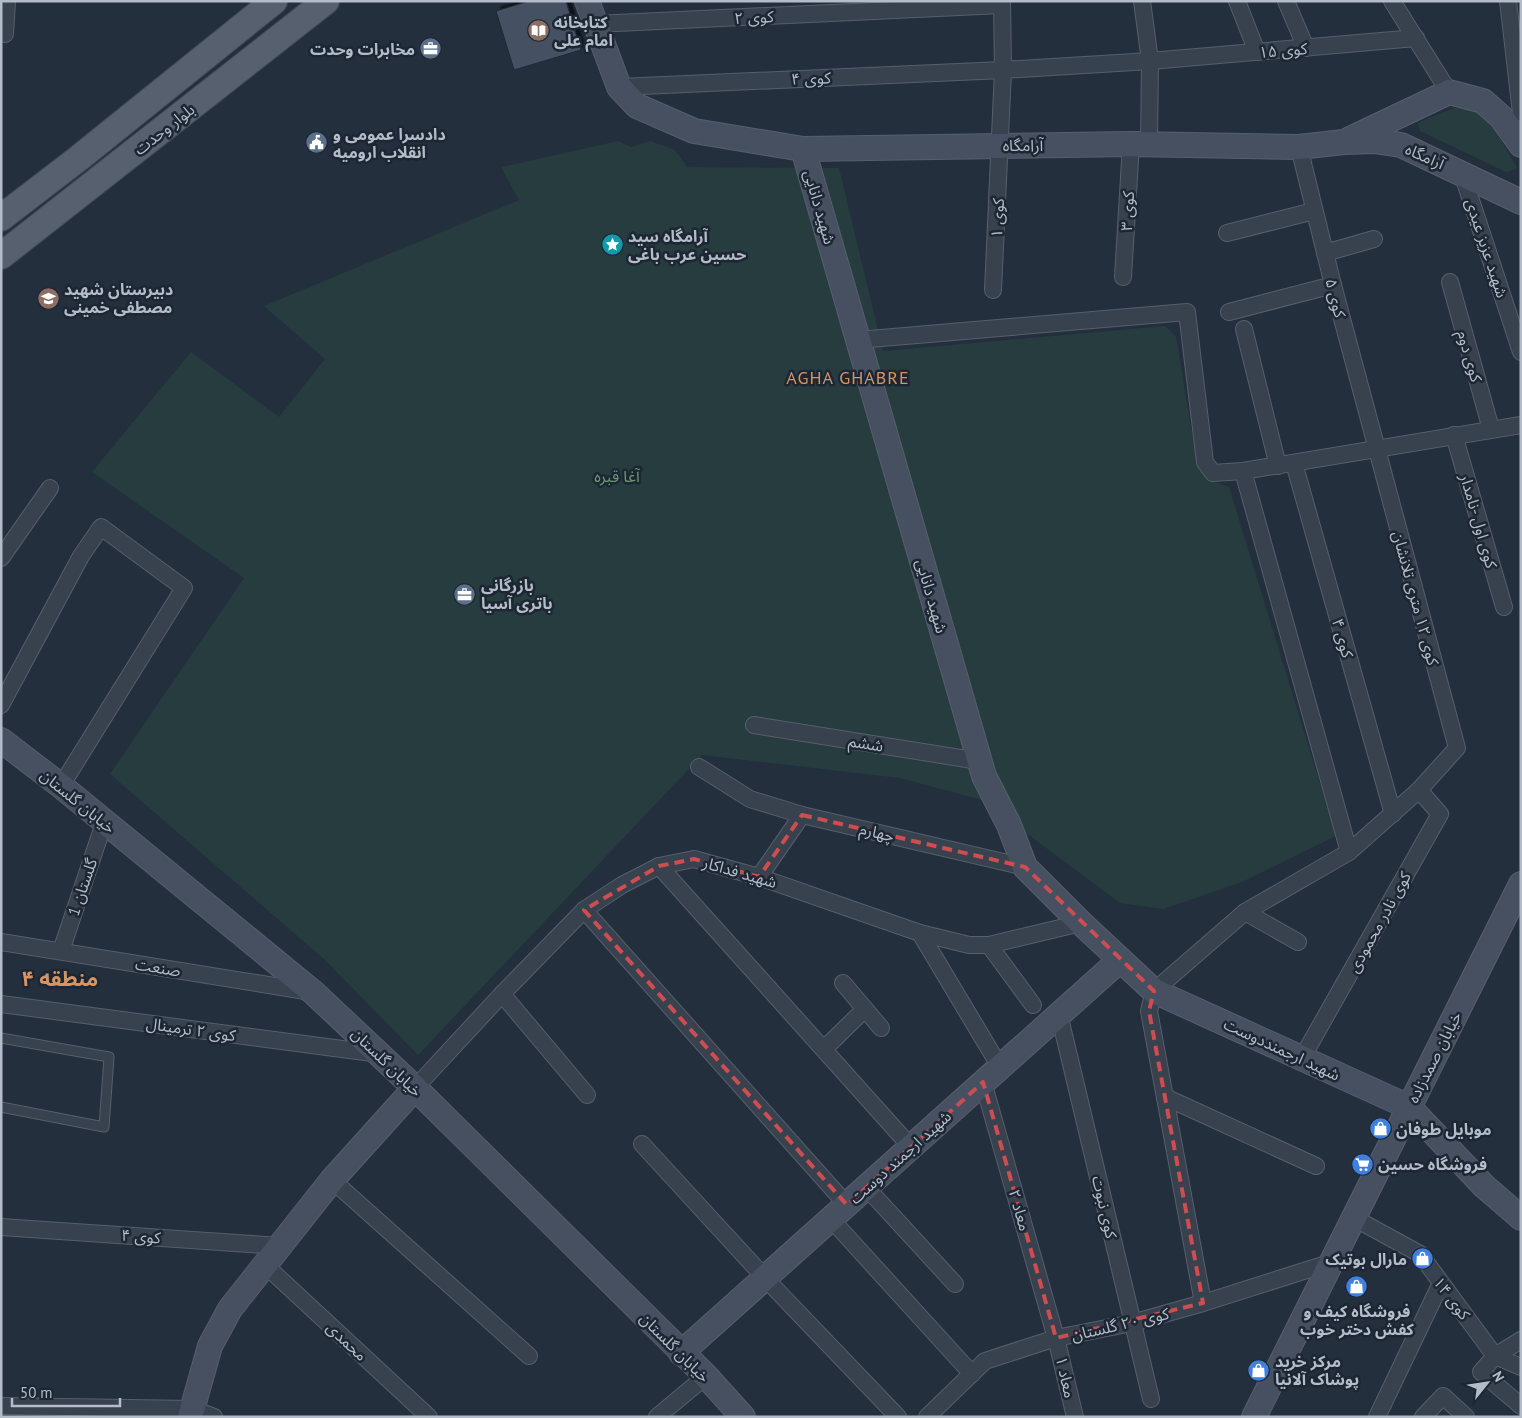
<svg xmlns="http://www.w3.org/2000/svg" width="1522" height="1418" viewBox="0 0 1522 1418" font-family="'PT Sans','Noto Sans Arabic',sans-serif">
	<style>
		.green { fill: #263c3f }
		.building { fill: #455162; stroke: #1f2835; filter: url(#shadow) }
		.lines { fill: none; stroke-linecap: round; stroke-linejoin: round }
		.lane-casing { stroke: #565f6c; stroke-width: 11 }
		.street-casing { stroke: #565f6c; stroke-width: 18 }
		.secondary-casing { stroke: #565f6c; stroke-width: 26 }
		.primary-casing { stroke: #414a57; stroke-width: 28 }
		.lane { stroke: #38414e; stroke-width: 9 }
		.street { stroke: #38414e; stroke-width: 16 }
		.secondary { stroke: #465061; stroke-width: 24 }
		.primary { stroke: #56606e; stroke-width: 26 }
		.marked { fill: none; stroke: #ce4d50; stroke-width: 4; stroke-dasharray: 10 6; stroke-linejoin: round }
		.labels { text-anchor: middle; dominant-baseline: central; stroke-width: 5; stroke-linejoin: round; paint-order: stroke }
		.street-label { font-size: 16px; fill: #b4bcc9; stroke: #1d2633 }
		.poi-label { font-size: 16px; font-weight: bold; fill: #b4bcc9; stroke: #1d2633; text-anchor: start }
		.park-label { font-size: 16px; fill: #6b9a76; stroke: #1d2633 }
		.neighbourhood-label { font-size: 18px; letter-spacing: 1px; fill: #d59563; stroke: #1d2633 }
		.district-label { font-size: 21px; font-weight: bold; fill: #d59563; stroke: #1d2633 }
	</style>
	<defs>
		<filter id="shadow"><feDropShadow dx="4" dy="-4" stdDeviation="1" flood-color="#0009"/></filter>
	</defs>
	<rect width="100%" height="100%" fill="#242f3e"/>
	<g class="green">
		<path d="M1462,105C1485,105 1505,148 1516,166V169L1507,172L1504,171L1420,131L1418,124L1422,121Z"/>
		<polygon points="618,141 631,147 650,141 675,150 687,167 839,168 883,351 1165,326 1176,336 1196,458 1207,479 1229,487 1336,836 1242,882 1163,909 1120,903 982,800 900,778 702,755 418,1055 324,959 110,774 244,578 92,472 191,352 279,417 325,359 264,306 519,200 501,167"/>
	</g>
	<polygon class="building" points="529,1 566,1 581,50 514,70 496,11"/>
	<g class="lines">
		<defs>
			<polyline id="lane" points="1,1038 109,1057 104,1127 1,1107"/>
			<g id="street">
				<polyline points="1142,1 1150,61 1149,145"/>
				<polyline points="1237,1 1257,52"/>
				<polyline points="1286,1 1306,48"/>
				<polyline points="1392,1 1449,92"/>
				<polyline points="1508,1 1521,113"/>
				<polyline points="595,24 1002,5"/>
				<polyline points="5,34 7,1"/>
				<polyline points="619,87 1003,70 1150,61 1416,38"/>
				<polyline points="1462,173 1521,352"/>
				<polyline points="1227,233 1314,211"/>
				<polyline points="1325,253 1374,239"/>
				<polyline points="1123,277 1131,144"/>
				<polyline points="1450,282 1491,429"/>
				<polyline points="993,290 1003,70 1002,1"/>
				<polyline points="1229,312 1333,285"/>
				<polyline points="1244,329 1278,466"/>
				<polyline points="858,340 1187,312 1205,462 1213,473 1243,471 1349,852"/>
				<polyline points="1454,435 1504,607"/>
				<polyline points="1294,463 1393,814"/>
				<polyline points="1243,471 1521,425"/>
				<polyline points="1,558 50,488"/>
				<polyline points="1,705 81,556 101,527 184,588 61,786"/>
				<polyline points="754,725 979,761"/>
				<polyline points="699,767 750,799 802,815"/>
				<polyline points="659,866 911,1147"/>
				<polyline points="759,877 802,815 1025,867"/>
				<polyline points="584,910 847,1205"/>
				<polyline points="1245,912 1298,942"/>
				<polyline points="920,933 1000,1067"/>
				<polyline points="1,942 312,992"/>
				<polyline points="989,945 1033,1005"/>
				<polyline points="61,951 104,823"/>
				<polyline points="843,983 881,1028"/>
				<polyline points="502,994 587,1095"/>
				<polyline points="1,1004 380,1054"/>
				<polyline points="1059,1014 1151,1399"/>
				<polyline points="824,1049 865,1009"/>
				<polyline points="1302,1058 1440,814 1419,790"/>
				<polyline points="983,1082 1056,1338 1075,1417"/>
				<polyline points="415,1088 502,994 584,910 622,885 659,866 694,859 759,877 920,933 969,945 989,945 1081,923"/>
				<polyline points="1165,1097 1316,1166"/>
				<polyline points="642,1144 765,1278 898,1417"/>
				<polyline points="332,1180 529,1356"/>
				<polyline points="866,1187 955,1284"/>
				<polyline points="1354,1218 1420,1254 1495,1356 1521,1367"/>
				<polyline points="831,1219 972,1374"/>
				<polyline points="1,1227 280,1246"/>
				<polyline points="265,1265 429,1417"/>
				<polyline points="1203,1303 1149,1011 1154,991 1245,912 1349,852 1419,790 1457,748 1333,285 1299,147"/>
				<polyline points="1521,1340 1495,1356 1481,1372 1521,1406"/>
				<polyline points="1,1406 193,1409 214,1417"/>
				<polyline points="657,1417 706,1376"/>
				<polyline points="927,1417 985,1361 1056,1338 1132,1323 1203,1303 1332,1262"/>
				<polyline points="1377,1417 1441,1283"/>
				<polyline points="1423,1417 1443,1396 1466,1417"/>
			</g>
			<g id="secondary">
				<polyline points="587,1 619,87 637,106 694,131 803,149 1131,144 1299,147 1344,142 1374,141 1401,145 1521,202"/>
				<polyline points="1350,139 1449,92 1483,101 1501,117 1521,145"/>
				<polyline points="803,149 984,776 1009,825 1025,867 1081,923 1154,991 1409,1107 1484,1186 1521,1218"/>
				<polyline points="1,740 61,786 314,993 415,1088 706,1376 743,1417"/>
				<polyline points="681,1353 1120,960"/>
				<polyline points="190,1417 210,1346 230,1309 332,1180 415,1088"/>
				<polyline points="1254,1417 1521,884"/>
			</g>
			<g id="primary">
				<polyline points="1,218 79,158 274,1"/>
				<polyline points="1,256 326,1"/>
			</g>
		</defs>
		<use href="#lane" class="lane-casing"/>
		<use href="#street" class="street-casing"/>
		<use href="#secondary" class="secondary-casing"/>
		<use href="#primary" class="primary-casing"/>
		<use href="#lane" class="lane"/>
		<use href="#street" class="street"/>
		<use href="#secondary" class="secondary"/>
		<use href="#primary" class="primary"/>
	</g>
	<path class="marked" d="M802,815L1025,867L1154,991L1149,1011L1203,1303L1056,1338L983,1082L847,1205L584,910L659,866L694,859L759,877Z"/>
	<defs>
		<symbol id="library-disc" viewBox="-11 -11 22 22"><circle r="9.5" fill="#8d6e63" stroke="#1d2633"/><path d="M-6-4Q-3-5.5-.7-3.5V5Q-3 3-6 4ZM6-4Q3-5.5 .7-3.5V5Q3 3 6 4Z" fill="#fff"/></symbol>
		<symbol id="office-disc" viewBox="-11 -11 22 22"><circle r="9.5" fill="#5c6f8a" stroke="#1d2633"/><path d="M-6-3h4V-5.5h4V-3h4V5H-6ZM-1-4.5V-3h2v-1.5ZM-6 0V1H6V0Z" fill="#fff"/></symbol>
		<symbol id="civic-disc" viewBox="-11 -11 22 22"><circle r="9.5" fill="#5c6f8a" stroke="#1d2633"/><path d="M-.6-6.5H3V-4.5H.6V-3L4-1V1h2V6H-6V1h2V-1L-.6-3ZM-1.2 2.5V6h2.4V2.5Z" fill="#fff"/></symbol>
		<symbol id="sight-disc" viewBox="-11 -11 22 22"><circle r="9.5" fill="#0f9aa8" stroke="#1d2633"/><path d="M0-6L1.8-2.2L6-1.7L2.9 1.2L3.7 5.4L0 3.3L-3.7 5.4L-2.9 1.2L-6-1.7L-1.8-2.2Z" fill="#fff"/></symbol>
		<symbol id="school-disc" viewBox="-11 -11 22 22"><circle r="9.5" fill="#8d6e63" stroke="#1d2633"/><path d="M0-5L7-2L0 1L-7-2ZM-4 1L0 2.5L4 1V4Q0 6-4 4Z" fill="#fff"/></symbol>
		<symbol id="shop-disc" viewBox="-11 -11 22 22"><circle r="9.5" fill="#3f7fe0" stroke="#1d2633"/><path d="M-5-2.5h2.3a2.7 3.5 0 0 1 5.4 0H5L5.5 6h-11ZM-1.5-2.5h3a1.5 2.3 0 0 0-3 0Z" fill="#fff"/></symbol>
		<symbol id="supermarket-disc" viewBox="-11 -11 22 22"><circle r="9.5" fill="#3f7fe0" stroke="#1d2633"/><path d="M-6-5.5h2.5l.6 2H6L4.5 2H-2.5L-4.4-4H-6ZM-1.5 3.2a1.3 1.3 0 1 0 .1 0ZM3 3.2a1.3 1.3 0 1 0 .1 0Z" fill="#fff"/></symbol>
	</defs>
	<g fill-rule="evenodd">
		<use href="#library-disc" x="526" y="18" width="25" height="25"/>
		<use href="#office-disc" x="418" y="36" width="25" height="25"/>
		<use href="#civic-disc" x="304" y="130" width="25" height="25"/>
		<use href="#sight-disc" x="600" y="232" width="25" height="25"/>
		<use href="#school-disc" x="36" y="286" width="25" height="25"/>
		<use href="#office-disc" x="452" y="582" width="25" height="25"/>
		<use href="#shop-disc" x="1368" y="1116" width="25" height="25"/>
		<use href="#supermarket-disc" x="1350" y="1152" width="25" height="25"/>
		<use href="#shop-disc" x="1410" y="1246" width="25" height="25"/>
		<use href="#shop-disc" x="1344" y="1274" width="25" height="25"/>
		<use href="#shop-disc" x="1246" y="1358" width="25" height="25"/>
	</g>
	<g class="labels">
		<g class="street-label">
			<text transform="translate(754 17) rotate(-3)">کوی ۲</text>
			<text transform="translate(1283 50) rotate(-5)">کوی ۱۵</text>
			<text transform="translate(811 78) rotate(-2)">کوی ۴</text>
			<text transform="translate(164 129) rotate(-38)">بلوار وحدت</text>
			<text x="1023" y="145">آرامگاه</text>
			<text transform="translate(1425 156) rotate(24)">آرامگاه</text>
			<text transform="translate(820 207) rotate(74)">شهید دانایی</text>
			<text transform="translate(1127 211) rotate(-87)">کوی ۳</text>
			<text transform="translate(997 218) rotate(-87)">کوی ۱</text>
			<text transform="translate(1487 248) rotate(72)">شهید عزیز عیدی</text>
			<text transform="translate(1336 298) rotate(76)">کوی ۵</text>
			<text transform="translate(1470 356) rotate(74)">کوی دوم</text>
			<text transform="translate(1479 521) rotate(74)">کوی اول -نامدار</text>
			<text transform="translate(932 596) rotate(74)">شهید دانایی</text>
			<text transform="translate(1416 598) rotate(75)">کوی ۱۲ متری تلانشان</text>
			<text transform="translate(1343 638) rotate(74)">کوی ۴</text>
			<text transform="translate(866 743) rotate(9)">ششم</text>
			<text transform="translate(78 801) rotate(39)">خیابان گلستان</text>
			<text transform="translate(877 832) rotate(13)">چهارم</text>
			<text transform="translate(740 872) rotate(16)">شهید فداکار</text>
			<text transform="translate(82 887) rotate(-71)">گلستان 1</text>
			<text transform="translate(1379 922) rotate(-61)">کوی نادر محمودی</text>
			<text transform="translate(158 967) rotate(9)">صنعت</text>
			<text transform="translate(191 1029) rotate(8)">کوی ۲ ترمینال</text>
			<text transform="translate(1282 1049) rotate(25)">شهید ارجمنددوست</text>
			<text transform="translate(1434 1057) rotate(-63)">خیابان صمدزاده</text>
			<text transform="translate(387 1062) rotate(44)">خیابان گلستان</text>
			<text transform="translate(900 1157) rotate(-42)">شهید ارجمند دوست</text>
			<text transform="translate(1105 1207) rotate(77)">کوی نبوت</text>
			<text transform="translate(1020 1210) rotate(74)">معاد ۲</text>
			<text transform="translate(141 1236) rotate(4)">کوی ۴</text>
			<text transform="translate(1452 1298) rotate(53)">کوی ۱۴</text>
			<text transform="translate(1120 1324) rotate(-13)">کوی ۲۰ گلستان</text>
			<text transform="translate(347 1341) rotate(43)">محمدی</text>
			<text transform="translate(675 1347) rotate(45)">خیابان گلستان</text>
			<text transform="translate(1066 1377) rotate(77)">معاد ۱</text>
		</g>
		<g class="poi-label">
			<text x="554" y="22">کتابخانه<tspan x="554" dy="18">امام علی</tspan></text>
			<text x="415" y="49" text-anchor="end">مخابرات وحدت</text>
			<text x="333" y="134">دادسرا عمومی و<tspan x="333" dy="18">انقلاب ارومیه</tspan></text>
			<text x="628" y="236">آرامگاه سید<tspan x="628" dy="18">حسین عرب باغی</tspan></text>
			<text x="64" y="289">دبیرستان شهید<tspan x="64" dy="18">مصطفی خمینی</tspan></text>
			<text x="481" y="585">بازرگانی<tspan x="481" dy="18">باتری آسیا</tspan></text>
			<text x="1396" y="1129">موبایل طوفان</text>
			<text x="1378" y="1164">فروشگاه حسین</text>
			<text x="1407" y="1259" text-anchor="end">مارال بوتیک</text>
			<text x="1357" y="1311" text-anchor="middle">فروشگاه کیف و<tspan x="1357" dy="18">کفش دختر خوب</tspan></text>
			<text x="1275" y="1361">مرکز خرید<tspan x="1275" dy="18">پوشاک آلانیا</tspan></text>
		</g>
		<g class="park-label">
			<text x="617" y="476">آغا قبره</text>
		</g>
		<g class="neighbourhood-label">
			<text x="848" y="377">AGHA GHABRE</text>
		</g>
		<g class="district-label">
			<text x="60" y="978">منطقه ۴</text>
		</g>
	</g>
	<rect width="1522" height="1418" fill="none" stroke="#b4bcc9" stroke-width="5"/>
	<g transform="translate(1487 1383) rotate(60)" stroke="#1d2633" stroke-width="4" paint-order="stroke">
	<path d="M0-4L9 19L0 12L-9 19Z" fill="#b4bcc9"/>
	<text y="-8" font-size="14" font-weight="bold" text-anchor="middle" fill="#b4bcc9">N</text>
	</g>
	<path d="M12 1398v8h108v-8" fill="none" stroke="#b4bcc9" stroke-width="2.5"/>
	<text x="20" y="1398" font-size="15" fill="#b4bcc9" stroke="#1d2633" stroke-width="4" paint-order="stroke">50 m</text>
</svg>
